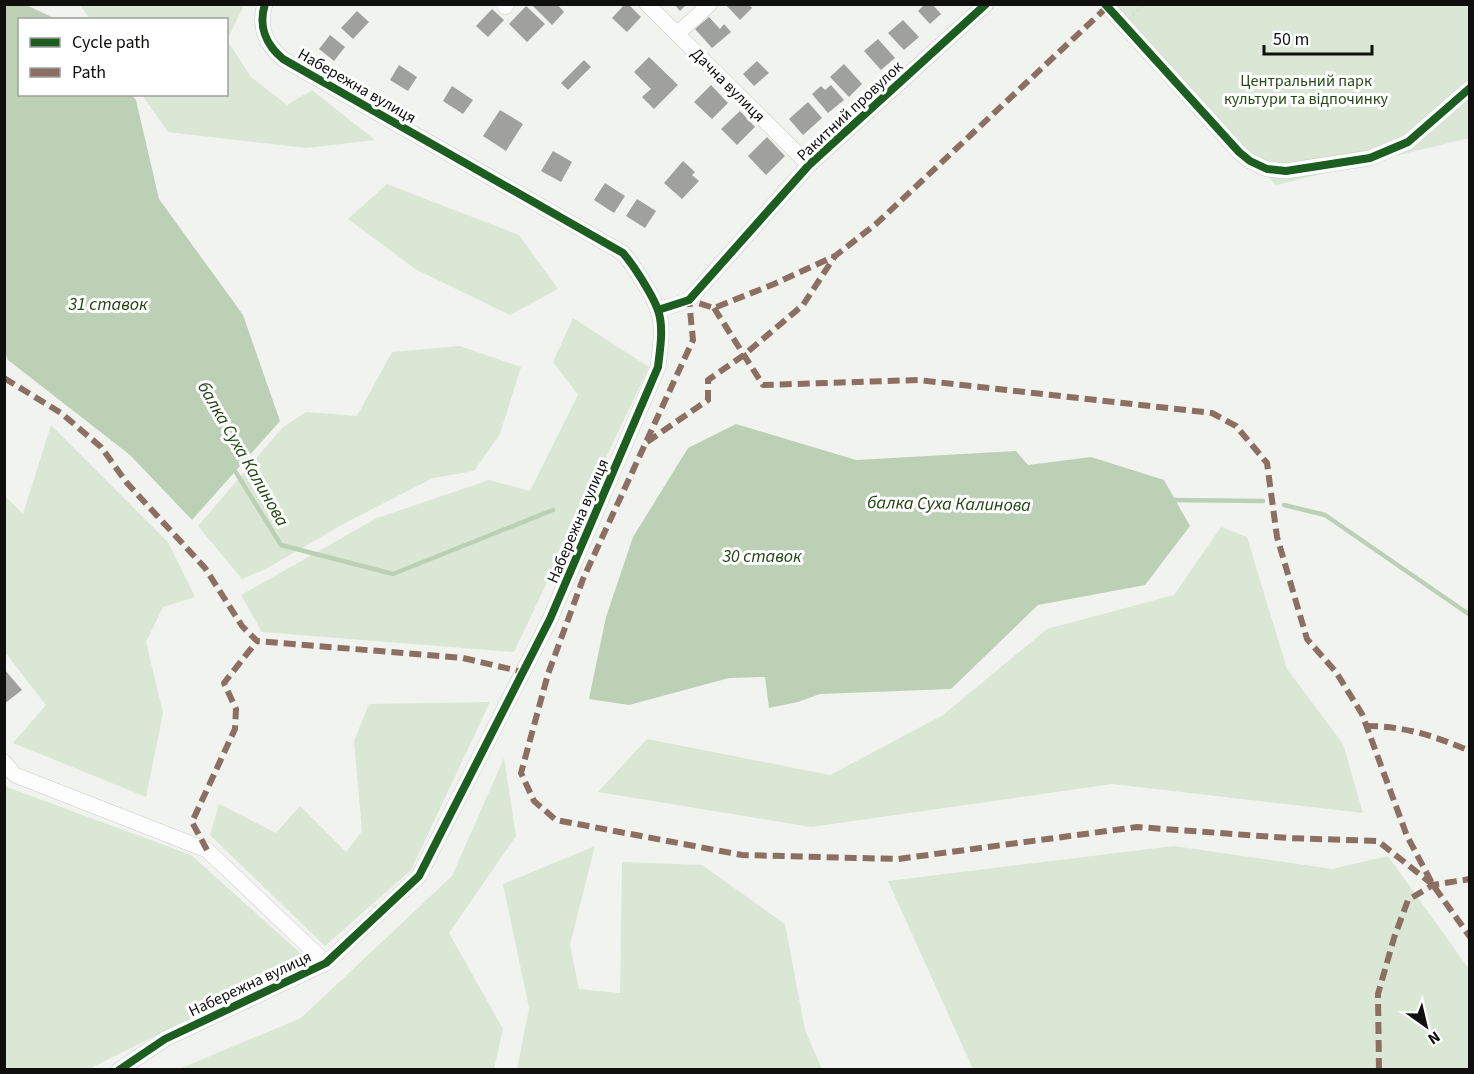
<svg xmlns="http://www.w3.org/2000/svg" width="1474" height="1074" viewBox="0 0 1474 1074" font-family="'Source Sans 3',sans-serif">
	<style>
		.green { fill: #dae7d5 }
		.water { fill: #bcd0b6 }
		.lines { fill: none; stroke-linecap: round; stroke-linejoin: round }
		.stream { stroke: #bcd0b6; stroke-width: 4.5 }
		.building { fill: #a0a19f }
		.minor-casing { stroke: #cbccca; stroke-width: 16 }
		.path { stroke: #d6d6d6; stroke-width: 2; stroke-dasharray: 1.5 4.5; stroke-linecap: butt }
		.minor { stroke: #fdfdfd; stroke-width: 15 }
		.quiet { stroke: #8d6e63; stroke-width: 6; stroke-dasharray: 12 6; stroke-linecap: butt }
		.cycleway-casing { stroke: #fff; stroke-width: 11 }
		.cycleway { stroke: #1b5e20; stroke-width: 8 }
		.labels { text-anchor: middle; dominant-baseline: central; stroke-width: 6; stroke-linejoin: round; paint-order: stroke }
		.park-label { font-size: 16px; fill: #254a18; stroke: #fff }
		.street-label { font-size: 16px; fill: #0f100e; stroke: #fff }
		.water-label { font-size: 18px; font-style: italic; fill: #1f4311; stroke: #fff }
	</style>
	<rect width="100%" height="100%" fill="#f1f3ef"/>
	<g class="green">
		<polygon points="80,5 244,5 227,40 251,77 287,105 312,90 375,140 306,148 168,132 142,95 226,94 226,20 90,19"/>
		<polygon points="1116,5 1469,5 1469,138 1276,185"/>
		<polygon points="387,184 519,235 558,289 510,315 417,270 348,219"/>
		<polygon points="573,318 649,367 514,652 262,632 241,595 377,518 489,480 530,491 578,395 553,362"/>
		<polygon points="460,346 521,367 500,434 474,471 433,478 345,523 264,570 242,579 198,526 282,428 306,412 357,416 392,352"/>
		<polygon points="51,425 168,542 195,597 163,607 146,642 163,713 146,797 13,743 46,705 5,652 5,496 23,514"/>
		<polygon points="1221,527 1247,537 1287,669 1343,744 1363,813 1112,784 811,827 598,792 647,739 830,775 943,715 1047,629 1174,595"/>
		<polygon points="490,702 411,870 325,946 210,835 219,804 276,833 300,806 346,852 362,831 354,741 369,704"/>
		<polygon points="504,758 516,836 449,933 503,1029 494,1069 179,1069 301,1018 452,876"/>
		<polygon points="4,786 191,855 307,959 89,1069 5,1069"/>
		<polygon points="595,846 570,945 579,989 620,993 622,862 702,865 785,924 805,1030 822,1069 517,1069 529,1008 503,884"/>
		<polygon points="1174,846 1332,869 1388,856 1469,969 1469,1069 973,1069 888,881"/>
	</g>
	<g class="water">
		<polygon points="5,4 26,5 56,19 20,20 20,94 131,94 136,100 159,199 243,315 280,421 192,520 130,455 8,360 5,352"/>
		<polygon points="736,424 856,460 1016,451 1028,465 1091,457 1164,480 1190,526 1145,585 1038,605 951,689 820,694 798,702 769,708 765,677 729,678 629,705 589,699 606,617 633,537 688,448"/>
	</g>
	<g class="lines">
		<g class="stream">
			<polyline points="232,466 281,545 393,574 553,510"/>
			<polyline points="1170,500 1263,501"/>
			<polyline points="1284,505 1325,515 1470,615"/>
		</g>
	</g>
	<g class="building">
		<polygon points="531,4 557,4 564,12 552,25"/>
		<polygon points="625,4 628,4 641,17 627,32 612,18"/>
		<polygon points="674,4 687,4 680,11"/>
		<polygon points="725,4 749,4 752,8 740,20"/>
		<polygon points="925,4 932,4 941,14 930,24 918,11"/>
		<polygon points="526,6 545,24 527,42 509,24"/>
		<polygon points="492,9 504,20 488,37 476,26"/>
		<polygon points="357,11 369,22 353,39 341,28"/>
		<polygon points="709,17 720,29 724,24 731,32 712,48 695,29"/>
		<polygon points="903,20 919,37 904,50 888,33"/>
		<polygon points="330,35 345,47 334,61 319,49"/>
		<polygon points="878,39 895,58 881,70 864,51"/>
		<polygon points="649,57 678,85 654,109 642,97 651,89 634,72"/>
		<polygon points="584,60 591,67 568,90 561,83"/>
		<polygon points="757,61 769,73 754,86 743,74"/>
		<polygon points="844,64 862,84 849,97 830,77"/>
		<polygon points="399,65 417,77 408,91 390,80"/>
		<polygon points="711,85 728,103 712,119 694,102"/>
		<polygon points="831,85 844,100 828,113 812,94 821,86 825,90"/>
		<polygon points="452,86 473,100 463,114 443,101"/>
		<polygon points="808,102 822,118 803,135 789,119"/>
		<polygon points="500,110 523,124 506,151 483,136"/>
		<polygon points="740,111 755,127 737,145 721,129"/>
		<polygon points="767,137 785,156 766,175 748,156"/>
		<polygon points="553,151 572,162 561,182 541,171"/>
		<polygon points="683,161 695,172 692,175 699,181 682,199 664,183"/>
		<polygon points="605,183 625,196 614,213 594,200"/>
		<polygon points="637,199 656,211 645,228 626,216"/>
		<polygon points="4,669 22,690 4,704"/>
	</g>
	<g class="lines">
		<defs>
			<g id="minor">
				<polyline points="647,4 809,165"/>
				<polyline points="1105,4 1239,152 1250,161 1267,169 1286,171 1370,158 1408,142 1470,88"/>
				<polyline points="505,7 507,4"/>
				<polyline points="677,34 710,4"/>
				<polyline points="658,310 689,300 809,165 986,4"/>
				<polyline points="4,762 15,775 207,850 326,963"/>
				<path d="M119,1070L165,1039L326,963L419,876L550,619L658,367C660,349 664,328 658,310C652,294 634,266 623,253L283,59C266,45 258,26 265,4"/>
			</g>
		</defs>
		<use href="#minor" class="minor-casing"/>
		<polyline class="path" points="1133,15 1144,4"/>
		<use href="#minor" class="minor"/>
		<g class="quiet">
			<polyline points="1107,7 876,224 835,256 774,284 714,308 689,300 693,340 583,579 548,674 521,773 534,801 556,820 742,855 898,859 1137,827 1288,838 1378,841 1433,885"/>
			<polyline points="714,308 763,385 918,380 1212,413 1236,426 1267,463 1277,537 1307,639 1336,672 1362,714 1407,836 1433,885 1470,937"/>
			<polyline points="4,378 61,413 101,447 127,483 205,568 242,626 257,641 463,658 523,672"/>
			<polyline points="647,442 708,400 708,380 744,355 803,305 835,256"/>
			<path d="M1366,726C1404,726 1435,736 1470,751"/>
			<polyline points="207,850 192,822 235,729 236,709 224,683 257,641"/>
			<polyline points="1379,1070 1378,994 1394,938 1408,900 1433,885 1470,879"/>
		</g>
		<defs>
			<g id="cycleway">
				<polyline points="1105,4 1239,152 1250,161 1267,169 1286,171 1370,158 1408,142 1470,88"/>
				<polyline points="658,310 689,300 809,165 986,4"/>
				<path d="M119,1070L165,1039L326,963L419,876L550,619L658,367C660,349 664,328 658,310C652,294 634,266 623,253L283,59C266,45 258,26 265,4"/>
			</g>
		</defs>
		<use href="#cycleway" class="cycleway-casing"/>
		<use href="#cycleway" class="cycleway"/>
	</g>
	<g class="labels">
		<g class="park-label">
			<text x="1306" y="81">Центральний парк<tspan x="1306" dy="18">культури та відпочинку</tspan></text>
		</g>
		<g class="street-label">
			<text transform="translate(728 85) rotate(45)">Дачна вулиця</text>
			<text transform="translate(357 86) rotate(30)">Набережна вулиця</text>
			<text transform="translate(850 111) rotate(-43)">Ракитний провулок</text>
			<text transform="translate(578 521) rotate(-67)">Набережна вулиця</text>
			<text transform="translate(250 984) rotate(-25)">Набережна вулиця</text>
		</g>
		<g class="water-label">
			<text x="108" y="304">31 ставок</text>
			<text transform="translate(243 454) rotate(60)">балка Суха Калинова</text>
			<text transform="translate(949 504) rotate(1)">балка Суха Калинова</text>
			<text x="762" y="556">30 ставок</text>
		</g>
	</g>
	<rect width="1474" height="1074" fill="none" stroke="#0f100e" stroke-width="12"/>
	<rect x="18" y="18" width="210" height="78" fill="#ffffff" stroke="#9f9f9f" stroke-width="1.5"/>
	<rect x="30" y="38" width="30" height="9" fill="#1b5e20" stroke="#9f9f9f" stroke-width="1.5"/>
	<text x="72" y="48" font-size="18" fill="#0f100e">Cycle path</text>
	<rect x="30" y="68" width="30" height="9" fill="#8d6e63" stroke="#9f9f9f" stroke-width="1.5"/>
	<text x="72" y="78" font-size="18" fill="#0f100e">Path</text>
	<g transform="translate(1426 1026) rotate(146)" stroke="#ffffff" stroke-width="4.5" paint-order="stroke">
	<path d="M0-4.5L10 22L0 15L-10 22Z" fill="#0f100e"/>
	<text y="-9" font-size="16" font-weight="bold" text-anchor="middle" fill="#0f100e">N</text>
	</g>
	<path d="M1264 45v9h108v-9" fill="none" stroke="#0f100e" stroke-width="3"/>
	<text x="1273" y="45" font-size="18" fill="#0f100e" stroke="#ffffff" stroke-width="4.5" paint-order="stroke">50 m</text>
</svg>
